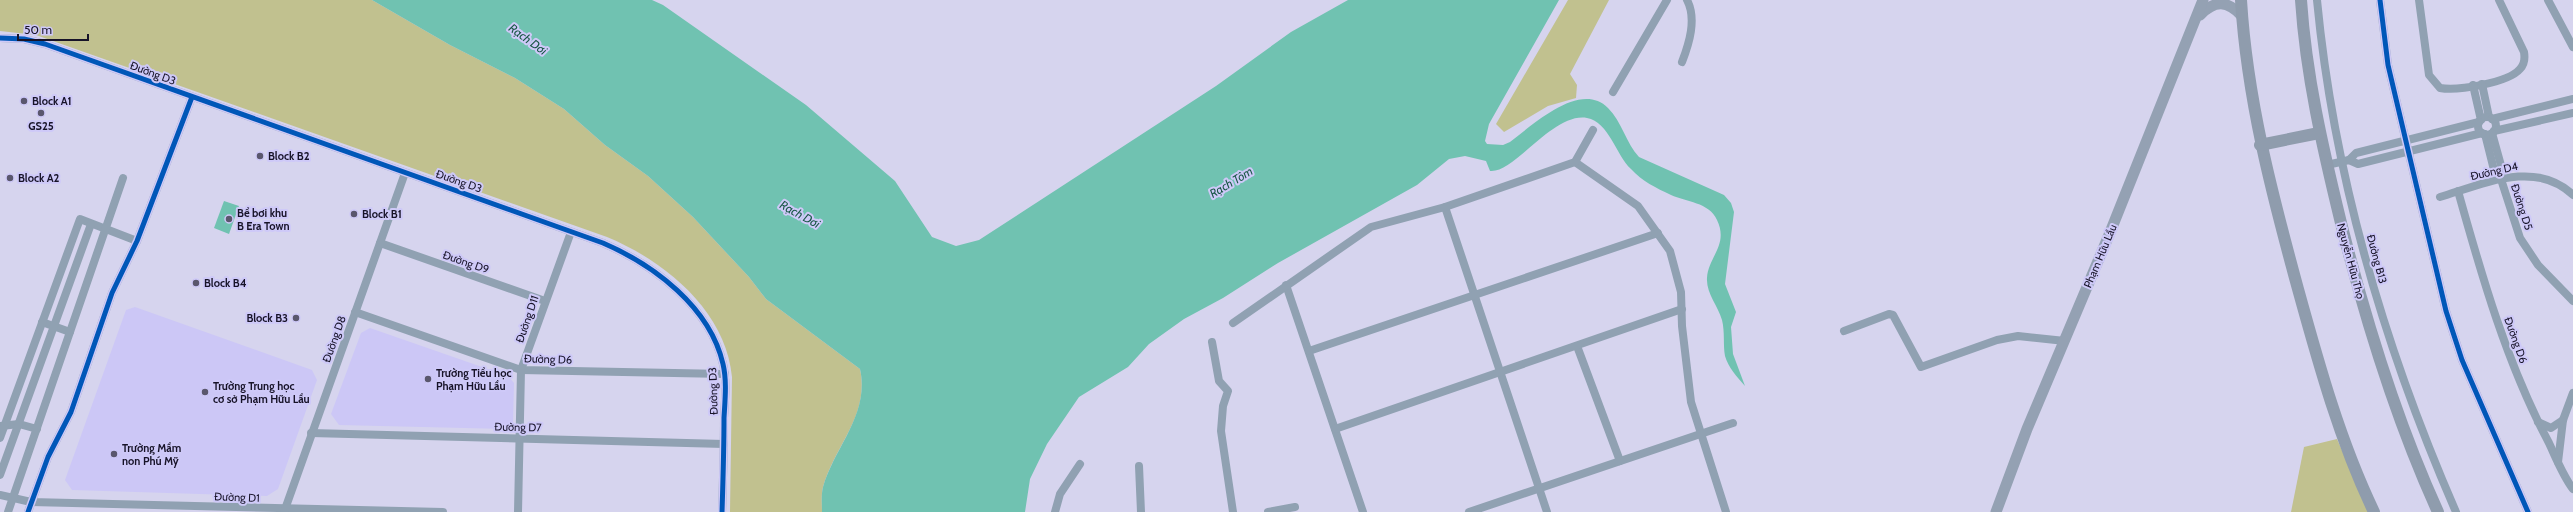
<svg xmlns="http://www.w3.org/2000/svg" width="2573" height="512" viewBox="0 0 2573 512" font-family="Cabin,sans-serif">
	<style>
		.built { fill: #ccc7f6 }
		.green { fill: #c1c18f }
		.water { fill: #70c2b1 }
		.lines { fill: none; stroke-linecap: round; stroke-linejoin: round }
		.street { stroke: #90a1b2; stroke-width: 8 }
		.secondary { stroke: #94a1b3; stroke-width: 11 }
		.primary { stroke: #8f9cad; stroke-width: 12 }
		.cycleway-casing { stroke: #cec9f8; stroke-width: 8 }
		.cycleway { stroke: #0057b8; stroke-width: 5 }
		.poi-dot { fill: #5a576d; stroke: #cec9f8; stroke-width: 1.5 }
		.labels { text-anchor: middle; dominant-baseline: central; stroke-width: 4; stroke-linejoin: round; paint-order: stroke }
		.street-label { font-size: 11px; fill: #171328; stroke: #cec9f8 }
		.poi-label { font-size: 11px; font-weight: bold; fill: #171328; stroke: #cec9f8; text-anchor: start }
		.water-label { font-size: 12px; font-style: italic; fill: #175644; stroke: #cec9f8 }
	</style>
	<rect width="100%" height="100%" fill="#d6d4ee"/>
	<g class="built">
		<polygon points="135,307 312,370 317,380 278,489 267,496 72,490 65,480 126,310"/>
		<polygon points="370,328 508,376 514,383 513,423 506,429 339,425 331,414 361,333"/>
	</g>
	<g class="green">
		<path d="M0,0H372L450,45L515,78L564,109L605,145L648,176L693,217L749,277L766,299L860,369C870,415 835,445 823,487C821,495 822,504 822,512H730L732,377C726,311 665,261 607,237L36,35L0,31Z"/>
		<polygon points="1568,0 1609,0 1570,74 1577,85 1576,98 1548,106 1504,132 1496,124"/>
		<polygon points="2337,439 2369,512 2291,512 2304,447"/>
	</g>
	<g class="water">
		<path d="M372,0H652L663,5L806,105L895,181L932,237L956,246L979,240L1216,86L1291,32L1348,0H1559L1489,124L1485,141L1487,144L1503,145L1510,142C1533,125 1580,80 1608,108C1622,122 1626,143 1639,157L1724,195L1731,203L1734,212L1725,284L1736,312L1731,327L1733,354L1745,386C1737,377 1728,367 1725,356C1723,345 1725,332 1722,320C1718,306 1706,293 1707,278C1708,257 1729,245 1717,220C1709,202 1686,202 1671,195C1656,188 1642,181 1631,169C1616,155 1609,122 1587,118C1553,112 1514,174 1490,171L1486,161L1465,156L1449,159L1417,185L1278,263L1223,298L1184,319L1149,344L1128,367L1079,397L1047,444L1030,479L1025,512H822C822,504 821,495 823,487C835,446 870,414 860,369L766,299L749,277L693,217L648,176L605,145L564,109L515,78L450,45Z"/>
		<polygon points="224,201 239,206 229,234 214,228"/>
	</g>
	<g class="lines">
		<g class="street">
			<path d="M2317,0C2334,178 2385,349 2456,512"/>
			<polyline points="2380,0 2388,65 2446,311 2462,360 2528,512"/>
			<path d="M2419,0L2429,75L2440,88C2457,91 2508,83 2520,69C2525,64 2525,58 2524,52L2499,0"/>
			<polyline points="2548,0 2573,47"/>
			<path d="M0,38L24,39L45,44L603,243C654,265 710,307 723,364C727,381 725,400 724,418C724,449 723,481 722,512"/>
			<path d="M1682,62C1689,44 1697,19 1687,0"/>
			<polyline points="2482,84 2489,117"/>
			<polyline points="2473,85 2481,120"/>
			<polyline points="1613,92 1667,0"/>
			<circle cx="2487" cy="126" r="9"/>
			<polyline points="2492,119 2573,99"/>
			<polyline points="2494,131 2573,113"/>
			<polyline points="2492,133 2502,169 2499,173"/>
			<polyline points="2485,134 2494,170 2499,173"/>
			<polyline points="2349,160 2358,164 2482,133"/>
			<polyline points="1575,162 1638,206 1670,251 1681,292 1682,326 1691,402 1726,512"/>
			<polyline points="2327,165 2349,160 2356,153 2479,122"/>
			<polyline points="2499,173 2520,238 2538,265 2573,301"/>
			<path d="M2458,191C2482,277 2507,364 2549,443C2556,458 2563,476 2573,489"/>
			<path d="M2440,197C2483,184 2536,159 2573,195"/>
			<polyline points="1445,207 1547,512"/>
			<polyline points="380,243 545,301"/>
			<polyline points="1286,285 1363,512"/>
			<polyline points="355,312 521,370 725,374"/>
			<polyline points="42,322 70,332"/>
			<polyline points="1233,323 1371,227 1445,207 1575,162 1593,130"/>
			<polyline points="1844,331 1889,314 1893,315 1921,367 1997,340 2018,336 2065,341"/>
			<polyline points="1212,342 1219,381 1228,391 1223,406 1221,431 1233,512"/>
			<polyline points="1577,346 1620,461"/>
			<polyline points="1309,351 1658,233"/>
			<polyline points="2538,422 2551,428 2563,420"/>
			<polyline points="1,426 19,424 37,429"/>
			<polyline points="1335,429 1682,309"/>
			<polyline points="311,433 724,444"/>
			<polyline points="0,438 80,219 137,241"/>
			<polyline points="2558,462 2563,420 2573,393"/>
			<polyline points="1139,466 1141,512"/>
			<polyline points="0,475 91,224"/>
			<polyline points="0,495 31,502 443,512"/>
			<polyline points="8,512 123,178"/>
			<polyline points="28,512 48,457 71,412 112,293 137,241 192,97"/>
			<polyline points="284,512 405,173"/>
			<polyline points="518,512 521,370 571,232"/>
			<polyline points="1055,512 1060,494 1080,464"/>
			<polyline points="1268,512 1295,507"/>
			<polyline points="1469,512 1733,423"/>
		</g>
		<g class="secondary">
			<path d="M2200,15C2215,0 2227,0 2242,16"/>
			<polyline points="1996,512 2027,429 2109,235 2203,0"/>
		</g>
		<g class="primary">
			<path d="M2241,0C2247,99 2272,194 2298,289C2319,365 2340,441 2374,512"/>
			<path d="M2301,0C2306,76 2323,149 2341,223C2366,322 2396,420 2438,512"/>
			<polyline points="2260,145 2319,133"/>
		</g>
		<defs>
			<g id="cycleway">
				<polyline points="2380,0 2388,65 2446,311 2462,360 2528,512"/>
				<path d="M0,38L24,39L45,44L603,243C654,265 710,307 723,364C727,381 725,400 724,418C724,449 723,481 722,512"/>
				<polyline points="28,512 48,457 71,412 112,293 137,241 192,97"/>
			</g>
		</defs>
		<use href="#cycleway" class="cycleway-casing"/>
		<use href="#cycleway" class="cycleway"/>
	</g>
	<g class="poi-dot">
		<circle cx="24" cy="101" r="4"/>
		<circle cx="41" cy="113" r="4"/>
		<circle cx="260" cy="156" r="4"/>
		<circle cx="10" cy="178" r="4"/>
		<circle cx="354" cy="214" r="4"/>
		<circle cx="229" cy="219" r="4"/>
		<circle cx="196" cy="283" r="4"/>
		<circle cx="296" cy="318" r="4"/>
		<circle cx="428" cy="379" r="4"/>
		<circle cx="205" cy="392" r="4"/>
		<circle cx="114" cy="454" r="4"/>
	</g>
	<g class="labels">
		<g class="street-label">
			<text transform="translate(153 73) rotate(20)">Đường D3</text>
			<text transform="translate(2494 171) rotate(-13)">Đường D4</text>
			<text transform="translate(459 181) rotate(19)">Đường D3</text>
			<text transform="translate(2522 207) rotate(72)">Đường D5</text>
			<text transform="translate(2100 256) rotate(-67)">Phạm Hữu Lầu</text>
			<text transform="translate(2377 259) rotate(75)">Đường B13</text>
			<text transform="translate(2351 261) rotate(75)">Nguyễn Hữu Thọ</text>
			<text transform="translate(466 262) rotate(19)">Đường D9</text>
			<text transform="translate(527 319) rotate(-71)">Đường D11</text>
			<text transform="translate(334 339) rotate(-70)">Đường D8</text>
			<text transform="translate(2516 340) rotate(70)">Đường D6</text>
			<text transform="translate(548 359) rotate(2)">Đường D6</text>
			<text transform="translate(713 391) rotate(-92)">Đường D3</text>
			<text transform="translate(518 427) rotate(1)">Đường D7</text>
			<text transform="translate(237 497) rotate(2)">Đường D1</text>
		</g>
		<g class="poi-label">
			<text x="32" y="101">Block A1</text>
			<text x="41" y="126" text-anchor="middle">GS25</text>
			<text x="268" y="156">Block B2</text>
			<text x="18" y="178">Block A2</text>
			<text x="237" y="213">Bể bơi khu<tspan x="237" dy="13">B Era Town</tspan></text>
			<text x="362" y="214">Block B1</text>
			<text x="204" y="283">Block B4</text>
			<text x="288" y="318" text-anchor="end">Block B3</text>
			<text x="436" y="373">Trường Tiểu học<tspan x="436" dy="13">Phạm Hữu Lầu</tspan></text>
			<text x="213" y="386">Trường Trung học<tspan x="213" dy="13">cơ sở Phạm Hữu Lầu</tspan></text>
			<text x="122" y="448">Trường Mầm<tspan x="122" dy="13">non Phú Mỹ</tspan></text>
		</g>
		<g class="water-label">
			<text transform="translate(528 39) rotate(36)">Rạch Dơi</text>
			<text transform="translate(1231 182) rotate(-31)">Rạch Tôm</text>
			<text transform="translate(800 214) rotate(29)">Rạch Dơi</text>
		</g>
	</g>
	<path d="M18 34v6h70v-6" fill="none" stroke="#171328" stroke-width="2"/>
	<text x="24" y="34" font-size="12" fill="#171328" stroke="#cec9f8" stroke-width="3" paint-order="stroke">50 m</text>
</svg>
